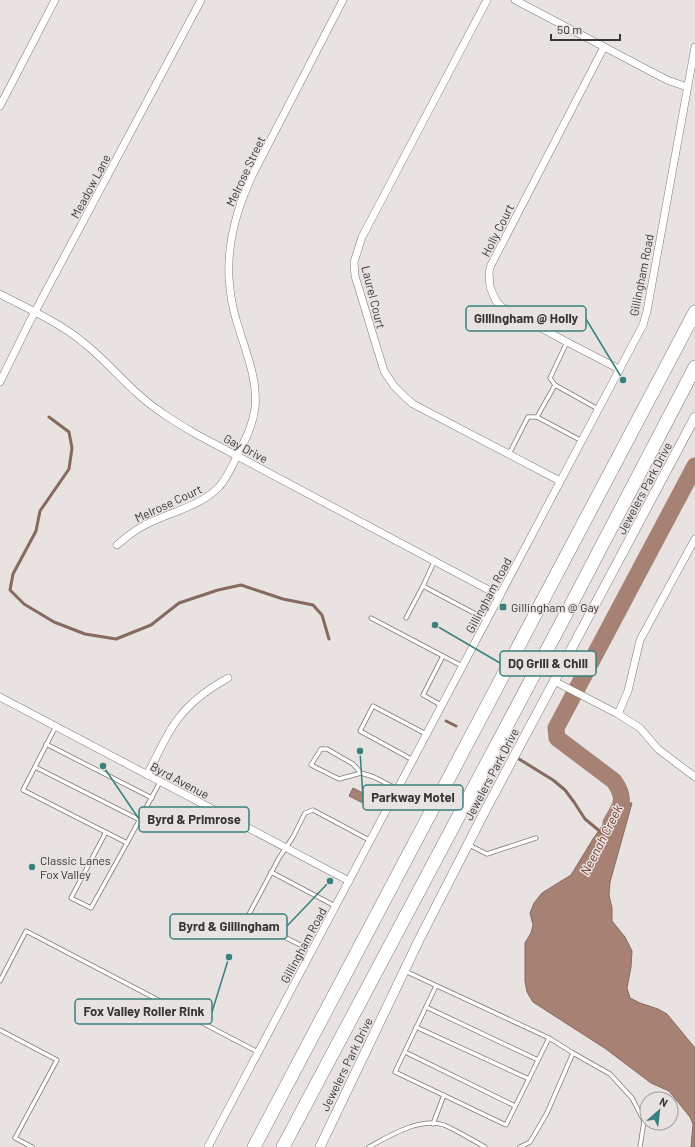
<svg xmlns="http://www.w3.org/2000/svg" width="695" height="1147" viewBox="0 0 695 1147" font-family="Barlow,sans-serif">
	<style>
		.water { fill: #a78173; stroke: #866a60 }
		.lines { fill: none; stroke-linecap: round; stroke-linejoin: round }
		.stream { stroke: #866a60; stroke-width: 3 }
		.river { stroke: #a78173; stroke-width: 17 }
		.service-casing { stroke: #7f7b79; stroke-width: 5 }
		.minor-casing { stroke: #7f7b79; stroke-width: 8 }
		.tertiary-casing { stroke: #7f7b79; stroke-width: 10 }
		.motorway-casing { stroke: #7f7b79; stroke-width: 14 }
		.service { stroke: #fff; stroke-width: 3.5 }
		.minor { stroke: #fff; stroke-width: 7 }
		.tertiary { stroke: #fff; stroke-width: 9 }
		.motorway { stroke: #fff; stroke-width: 13 }
		.poi-dot { fill: #38807c; stroke: #e8e3e1; stroke-width: 1.5 }
		.labels { text-anchor: middle; dominant-baseline: central; stroke-width: 3; stroke-linejoin: round; paint-order: stroke }
		.street-label { font-size: 12px; fill: #383635; stroke: #e8e3e1 }
		.poi-label { font-size: 12px; fill: #383635; stroke: #e8e3e1; text-anchor: start }
		.water-label { font-size: 13px; font-style: italic; fill: #753e2b; stroke: #e8e3e1 }
		.leader { fill: none; stroke: #38807c; stroke-width: 1.5 }
		.callout-dot { fill: #38807c; stroke: #e8e3e1; stroke-width: 1.5 }
		.callout { fill: #e8e3e1; stroke: #38807c; stroke-width: 1.5 }
		.callout-label { font-size: 13px; text-anchor: middle; font-weight: bold; fill: #383635 }
	</style>
	<rect width="100%" height="100%" fill="#e8e3e1"/>
	<g class="water">
		<polygon points="353,788 369,796 365,804 349,796"/>
		<polygon points="619,802 632,803 610,882 609,895 612,908 612,921 625,937 632,951 631,967 627,988 630,998 640,1003 658,1009 667,1014 695,1048 695,1147 691,1147 693,1124 690,1117 669,1091 651,1083 606,1049 533,1002 527,992 525,981 525,943 531,933 533,925 530,913 534,903 542,893 571,875 593,839"/>
	</g>
	<g class="lines">
		<g class="stream">
			<polyline points="49,417 69,432 72,448 69,469 40,511 36,531 13,574 10,590 24,604 54,622 85,634 116,639 151,625 179,603 218,590 241,585 283,599 313,605 322,615 329,639"/>
			<polyline points="446,721 456,726"/>
			<polyline points="519,759 553,780 565,790 574,802 585,819 602,833"/>
		</g>
		<path class="river" d="M611,823C621,805 627,800 614,781L557,738L556,728L695,466"/>
		<defs>
			<g id="service">
				<polyline points="567,342 550,378 555,385 598,409"/>
				<polyline points="537,417 582,441"/>
				<polyline points="509,454 528,417 537,417 555,385"/>
				<polyline points="434,562 423,586 487,620"/>
				<polyline points="371,618 462,666"/>
				<polyline points="406,618 423,586"/>
				<polyline points="441,705 423,695 443,656"/>
				<polyline points="56,726 23,790 127,843 160,782"/>
				<polyline points="46,744 152,798"/>
				<polyline points="413,760 360,731 373,706 426,734"/>
				<polyline points="35,767 140,820"/>
				<polyline points="361,773 339,779 311,765 321,749 327,749 353,764 361,773 374,777 397,789"/>
				<polyline points="106,832 71,898 91,908 127,843"/>
				<polyline points="469,845 487,854 536,838"/>
				<polyline points="271,872 335,906"/>
				<polyline points="312,951 247,918 279,858 293,837 305,813 313,810 371,841"/>
				<polyline points="405,971 549,1038 573,1053 547,1113 530,1142 520,1147"/>
				<polyline points="0,981 26,931 258,1052"/>
				<polyline points="436,986 395,1072 506,1125 549,1038"/>
				<polyline points="426,1007 538,1060"/>
				<polyline points="416,1027 529,1079"/>
				<polyline points="0,1030 57,1060 15,1138 32,1147"/>
				<polyline points="405,1052 515,1106"/>
				<polyline points="573,1053 610,1074 632,1098 644,1121 640,1147"/>
				<polyline points="433,1124 444,1095"/>
				<path d="M369,1147C389,1136 420,1117 444,1125C458,1131 472,1140 485,1147"/>
			</g>
			<g id="minor">
				<polyline points="487,0 362,237 354,262 355,276 384,371 394,386 406,398 413,404 560,481"/>
				<polyline points="515,0 667,80 687,87"/>
				<polyline points="604,47 491,265 489,272 490,287 496,301 502,307 567,342 619,369"/>
				<polyline points="0,106 55,0"/>
				<path d="M0,294C28,309 59,322 84,343C103,358 119,377 137,393C154,409 174,421 194,433L500,596"/>
				<polyline points="0,382 29,323 201,0"/>
				<path d="M117,545C129,534 142,525 158,519C179,510 202,504 219,487C228,477 234,462 240,450C247,437 253,423 255,408C258,377 244,348 236,319C232,306 230,292 229,278C227,239 238,204 255,170L343,0"/>
				<polyline points="554,681 618,714 640,728 658,749 695,777"/>
				<polyline points="0,697 349,881"/>
				<polyline points="618,714 628,691 640,640 695,539"/>
				<path d="M147,775C156,758 164,739 175,723C188,704 208,689 228,678"/>
				<polyline points="208,1147 643,325 647,311 695,47"/>
			</g>
			<polyline id="tertiary" points="320,1147 419,940 485,811 695,417"/>
			<g id="motorway">
				<polyline points="254,1147 695,312"/>
				<polyline points="283,1147 574,599 695,367"/>
			</g>
		</defs>
		<use href="#service" class="service-casing"/>
		<use href="#minor" class="minor-casing"/>
		<use href="#tertiary" class="tertiary-casing"/>
		<use href="#motorway" class="motorway-casing"/>
		<use href="#service" class="service"/>
		<use href="#minor" class="minor"/>
		<use href="#tertiary" class="tertiary"/>
		<use href="#motorway" class="motorway"/>
	</g>
	<g class="poi-dot">
		<rect x="499" y="603" width="8" height="8" rx="2"/>
		<circle cx="32" cy="867" r="4"/>
	</g>
	<g class="labels">
		<g class="street-label">
			<text transform="translate(245 171) rotate(-65)">Melrose Street</text>
			<text transform="translate(90 186) rotate(-62)">Meadow Lane</text>
			<text transform="translate(497 230) rotate(-63)">Holly Court</text>
			<text transform="translate(641 275) rotate(-79)">Gillingham Road</text>
			<text transform="translate(374 297) rotate(76)">Laurel Court</text>
			<text transform="translate(246 448) rotate(28)">Gay Drive</text>
			<text transform="translate(644 488) rotate(-62)">Jewelers Park Drive</text>
			<text transform="translate(168 503) rotate(-25)">Melrose Court</text>
			<text transform="translate(488 595) rotate(-62)">Gillingham Road</text>
			<text transform="translate(491 774) rotate(-62)">Jewelers Park Drive</text>
			<text transform="translate(180 780) rotate(28)">Byrd Avenue</text>
			<text transform="translate(303 945) rotate(-62)">Gillingham Road</text>
			<text transform="translate(346 1064) rotate(-64)">Jewelers Park Drive</text>
		</g>
		<g class="poi-label">
			<text x="511" y="607">Gillingham @ Gay</text>
			<text x="40" y="860">Classic Lanes<tspan x="40" dy="14">Fox Valley</tspan></text>
		</g>
		<g class="water-label">
			<text transform="translate(601 840) rotate(-63)">Neenah Creek</text>
		</g>
	</g>
	<path class="leader" d="M623 380L586 319M435 625L500 663M360 751L363 798M103 766L139 819M330 881L287 926M229 957L212 1012"/>
	<g class="callout-dot">
		<circle cx="623" cy="380" r="4"/>
		<circle cx="435" cy="625" r="4"/>
		<circle cx="360" cy="751" r="4"/>
		<circle cx="103" cy="766" r="4"/>
		<circle cx="330" cy="881" r="4"/>
		<circle cx="229" cy="957" r="4"/>
	</g>
	<g class="callout">
		<rect x="466" y="306" width="120" height="25" rx="4"/>
		<rect x="500" y="651" width="96" height="25" rx="4"/>
		<rect x="363" y="785" width="100" height="25" rx="4"/>
		<rect x="139" y="807" width="110" height="25" rx="4"/>
		<rect x="170" y="914" width="117" height="25" rx="4"/>
		<rect x="75" y="999" width="137" height="25" rx="4"/>
	</g>
	<g class="callout-label">
		<text x="526" y="323">Gillingham @ Holly</text>
		<text x="548" y="668">DQ Grill &amp; Chill</text>
		<text x="413" y="802">Parkway Motel</text>
		<text x="194" y="824">Byrd &amp; Primrose</text>
		<text x="229" y="931">Byrd &amp; Gillingham</text>
		<text x="144" y="1016">Fox Valley Roller Rink</text>
	</g>
	<g transform="translate(659 1111) rotate(28)"><circle r="19" fill="#e8e3e1" stroke="#a29e9c"/>
	<path d="M0-3L7 15L0 10L-7 15Z" fill="#38807c"/>
	<text y="-6" font-size="11" font-weight="bold" text-anchor="middle" fill="#383635">N</text>
	</g>
	<path d="M551 34v6h69v-6" fill="none" stroke="#383635" stroke-width="2"/>
	<text x="557" y="34" font-size="12" fill="#383635" stroke="#e8e3e1" stroke-width="3" paint-order="stroke">50 m</text>
</svg>
